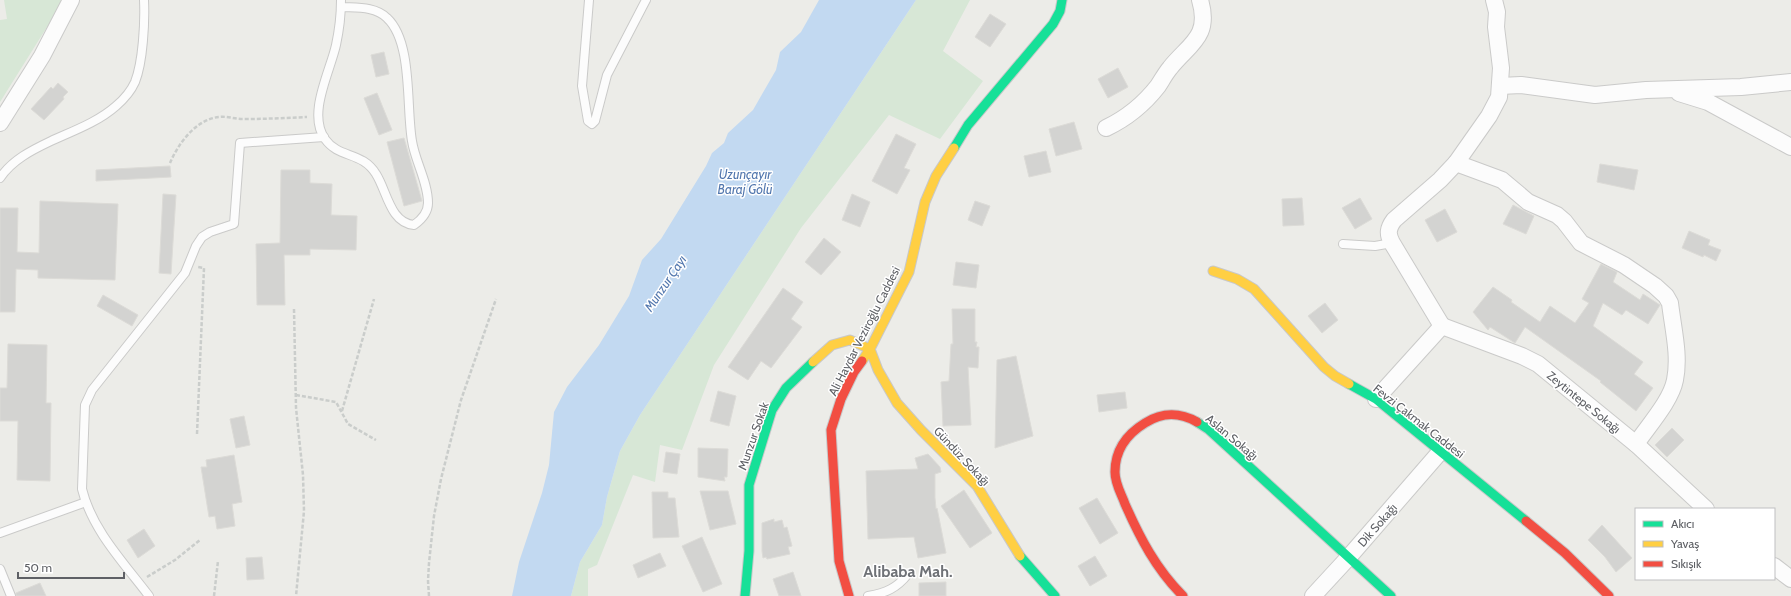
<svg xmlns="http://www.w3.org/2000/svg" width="1791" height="596" viewBox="0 0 1791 596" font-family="Cabin,sans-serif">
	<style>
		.green { fill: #d7e7d6 }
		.water { fill: #c2d9f1 }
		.building { fill: #d3d3d1; stroke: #dcdbd7 }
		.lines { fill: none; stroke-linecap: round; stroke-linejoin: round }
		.lane-casing { stroke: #cacac9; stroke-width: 10 }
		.street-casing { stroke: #cacac9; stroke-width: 18 }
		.fast-casing { stroke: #c8c8c9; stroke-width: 11 }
		.slow-casing { stroke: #c8c8c9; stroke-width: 11 }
		.jam-casing { stroke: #c8c8c9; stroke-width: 11 }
		.path { stroke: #cacdcb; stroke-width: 2.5; stroke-dasharray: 4 2; stroke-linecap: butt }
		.lane { stroke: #fcfcfc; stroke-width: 8 }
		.street { stroke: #fcfcfc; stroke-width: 16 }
		.fast { stroke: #16e098; stroke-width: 9 }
		.slow { stroke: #ffcf43; stroke-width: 9 }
		.jam { stroke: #f24e42; stroke-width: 9 }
		.labels { text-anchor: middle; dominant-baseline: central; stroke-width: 3; stroke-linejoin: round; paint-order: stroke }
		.street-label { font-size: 12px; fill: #5e6065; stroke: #fff }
		.water-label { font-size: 13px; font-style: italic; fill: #5277ae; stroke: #fff }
		.district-label { font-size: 16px; font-weight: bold; fill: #6f7277; stroke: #fff }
	</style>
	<rect width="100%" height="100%" fill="#ecece8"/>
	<g class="green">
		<polygon points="4,0 61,0 57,11 0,102 0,20 7,19"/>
		<polygon points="916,0 970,0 943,51 983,81 940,139 889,115 801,228 714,365 682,450 660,445 655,482 633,475 597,565 588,569 588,596 571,596 580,562 602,525 607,497 620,451 640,415"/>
	</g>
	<polygon class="water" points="819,0 916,0 640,415 620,451 607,497 602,525 580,562 571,596 512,596 519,562 542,493 549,465 554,412 567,387 599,345 629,296 642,260 661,239 706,166 712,153 724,143 728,133 753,110 776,70 780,52 801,32"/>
	<g class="building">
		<polygon points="990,14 1006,24 990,47 975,37"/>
		<polygon points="384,52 389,74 376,77 371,55"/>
		<polygon points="1118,68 1128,87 1108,98 1098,79"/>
		<polygon points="58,83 68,92 63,97 64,99 44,120 31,109 51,87 53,89"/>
		<polygon points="377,93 392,130 379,135 364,98"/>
		<polygon points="1074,122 1082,149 1056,156 1049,129"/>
		<polygon points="896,134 916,144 904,168 910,170 897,194 872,181"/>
		<polygon points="404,138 422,201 404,206 387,142"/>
		<polygon points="1046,151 1051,172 1029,177 1024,156"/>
		<polygon points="1600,164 1638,170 1634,190 1597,182"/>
		<polygon points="170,166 171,177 96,181 96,170"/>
		<polygon points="281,170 310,170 310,183 332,184 331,215 357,216 356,250 310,249 310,255 284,255 285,305 257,305 256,244 280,243"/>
		<polygon points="163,194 176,195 171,274 159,273"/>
		<polygon points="852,194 870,202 860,227 842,220"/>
		<polygon points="1302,198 1304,225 1283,226 1282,199"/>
		<polygon points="1360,198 1372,219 1355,229 1342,208"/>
		<polygon points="40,201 118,204 115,280 38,278 38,270 16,269 15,312 0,312 0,208 18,208 17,252 39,253"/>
		<polygon points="975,201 990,206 982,226 968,220"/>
		<polygon points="1513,205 1534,216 1526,234 1503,224"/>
		<polygon points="1445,209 1457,232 1437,242 1425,220"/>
		<polygon points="1689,231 1710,240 1708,245 1721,250 1716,261 1704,255 1703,257 1682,248"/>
		<polygon points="824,238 841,252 821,275 805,262"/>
		<polygon points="956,262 979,265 976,288 953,285"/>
		<polygon points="1601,264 1617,272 1613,282 1640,300 1643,294 1660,305 1648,324 1626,310 1622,315 1603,303 1593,326 1643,362 1634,374 1653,388 1636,411 1600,382 1601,381 1525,327 1515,343 1490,327 1488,330 1473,312 1493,287 1512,300 1511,302 1540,322 1550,306 1575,323 1589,303 1582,299"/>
		<polygon points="783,288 803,302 791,319 802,327 771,368 761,361 748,380 728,367"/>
		<polygon points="103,295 138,315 132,326 97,306"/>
		<polygon points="1325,303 1338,320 1322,333 1308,316"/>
		<polygon points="952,309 975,309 975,342 977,342 976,347 979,347 978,368 968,367 971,425 943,426 941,382 949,381 951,344 953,344"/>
		<polygon points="8,344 47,345 46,403 51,403 50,481 17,480 18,421 0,421 0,388 7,388"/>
		<polygon points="1016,356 1033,436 995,448 997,360"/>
		<polygon points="718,391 736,396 729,426 710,421"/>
		<polygon points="1125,392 1127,408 1099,412 1097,395"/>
		<polygon points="244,416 250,445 236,448 230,419"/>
		<polygon points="1672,428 1684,440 1667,457 1655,445"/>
		<polygon points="698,448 728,449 727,477 724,477 725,481 698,477"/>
		<polygon points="666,452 680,454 677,474 663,472"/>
		<polygon points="928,454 940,467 941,472 935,474 935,498 936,509 937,508 946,553 918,558 914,537 868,539 866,471 918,469 915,458"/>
		<polygon points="234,455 242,502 232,504 235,526 217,529 215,516 209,517 201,467 207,467 206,460"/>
		<polygon points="964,490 992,533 970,548 941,506"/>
		<polygon points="700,491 728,491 736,524 710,530"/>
		<polygon points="652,492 668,492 668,498 675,498 679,537 653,538"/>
		<polygon points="1097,498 1118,533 1100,544 1079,508"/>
		<polygon points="774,519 774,522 782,520 784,528 787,527 792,546 788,547 790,554 767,559 766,557 763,558 762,551 762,523"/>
		<polygon points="1602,525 1632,558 1616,572 1605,557 1588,540"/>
		<polygon points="144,529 155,546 138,558 127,540"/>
		<polygon points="702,537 722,584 703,592 682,546"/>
		<polygon points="660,553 666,566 638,578 633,565"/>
		<polygon points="1095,556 1107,576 1090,586 1078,566"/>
		<polygon points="262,557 264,579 247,580 246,558"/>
		<polygon points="793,572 801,596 779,596 773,579"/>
		<polygon points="946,582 946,596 919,596 919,583"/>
		<polygon points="40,583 46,596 16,596 16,593"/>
	</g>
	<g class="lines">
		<defs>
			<g id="lane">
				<polyline points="589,0 582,86 588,121 592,124 595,121 607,75 646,0"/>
				<path d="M341,7C356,8 375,6 387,18C413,42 406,107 412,141C415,161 428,182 428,203C428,212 421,220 414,225C390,223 387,191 376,174C362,151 339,159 325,139C307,114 330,72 336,45C339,31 341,15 341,0"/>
				<path d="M0,178C12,160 32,150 51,141C73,131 98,122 116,106C123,100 131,91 135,82C143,62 145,22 144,0"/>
				<polyline points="1343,244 1375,246 1392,243"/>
				<polyline points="0,533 86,502"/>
				<polyline points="0,569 11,596"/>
				<path d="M149,596C124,563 92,530 82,489L85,405L92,390L185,273L196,246L202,237L210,232L234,224L240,143L324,137"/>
				<path d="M868,596C886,593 897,588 908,574"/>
			</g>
			<g id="street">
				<polyline points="1500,86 1521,85 1595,95 1646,90 1741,87 1791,82"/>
				<polyline points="1679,93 1708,102 1791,147"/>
				<polyline points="0,123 42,56 71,0"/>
				<path d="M1106,128C1127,118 1144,104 1158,86C1162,80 1165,74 1170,68C1189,44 1211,37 1200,0"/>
				<path d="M1456,163L1502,180L1528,202L1557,215L1564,221L1581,243L1624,265L1655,286L1666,296L1670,303C1673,329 1680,355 1675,380C1671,401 1648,426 1636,444"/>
				<path d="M1442,326L1392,243C1387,234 1388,228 1394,220L1440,180L1456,163L1489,116L1499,97L1501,68L1496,27L1497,12L1494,0"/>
				<polyline points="1442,326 1522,356 1538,364 1636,444 1706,509"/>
				<polyline points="1376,399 1442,326"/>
				<polyline points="1774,566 1791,579"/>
				<polyline points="1313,596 1348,558 1440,452"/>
			</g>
			<g id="fast">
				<polyline points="954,148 968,125 1053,24 1060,11 1062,0"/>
				<polyline points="1349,384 1376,399 1526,521"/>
				<polyline points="1197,422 1208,429 1391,596"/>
				<polyline points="1020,556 1055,596"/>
				<polyline points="745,596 749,551 749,485 772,410 786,388 813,362"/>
			</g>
			<g id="slow">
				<polyline points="1213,271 1237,279 1254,289 1324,367 1335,376 1349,384"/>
				<polyline points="870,349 878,370 897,403 921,430 977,486 1020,556"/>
				<polyline points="862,361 870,349 909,272 925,202 936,176 954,148"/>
				<polyline points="813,362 832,345 850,340 870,349"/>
			</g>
			<g id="jam">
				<polyline points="1526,521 1565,553 1609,596"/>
				<polyline points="849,596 839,561 831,430 841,399 854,372 862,361"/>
				<path d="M1183,596C1156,569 1140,538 1125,504C1121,493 1115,484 1115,472C1115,450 1127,434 1145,423C1163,412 1179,412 1197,422"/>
			</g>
		</defs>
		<use href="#lane" class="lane-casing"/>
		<use href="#street" class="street-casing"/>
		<use href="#fast" class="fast-casing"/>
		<use href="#slow" class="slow-casing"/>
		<use href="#jam" class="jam-casing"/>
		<g class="path">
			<path d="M170,163C178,144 196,119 219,117C227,116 235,119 243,119C265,119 286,118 307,117"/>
			<polyline points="294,309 296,408 303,475 304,511 296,596"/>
			<polyline points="296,395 336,402 348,424 376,440"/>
			<polyline points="342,411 374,299"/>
			<polyline points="197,434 204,268 198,267"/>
			<polyline points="147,577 175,560 200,540"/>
			<polyline points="214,596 218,561"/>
			<polyline points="429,596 428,581 429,563 434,516 441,479 461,400 496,299"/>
		</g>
		<use href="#lane" class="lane"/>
		<use href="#street" class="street"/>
		<use href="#fast" class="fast"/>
		<use href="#slow" class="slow"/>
		<use href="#jam" class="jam"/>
	</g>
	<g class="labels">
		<g class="street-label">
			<text transform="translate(864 331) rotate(-63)">Ali Haydar Veziroğlu Caddesi</text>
			<text transform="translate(1584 402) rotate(39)">Zeytintepe Sokağı</text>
			<text transform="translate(1419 421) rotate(38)">Fevzi Çakmak Caddesi</text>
			<text transform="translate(753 436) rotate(-71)">Munzur Sokak</text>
			<text transform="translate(1232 437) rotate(40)">Aslan Sokağı</text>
			<text transform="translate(962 456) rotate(47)">Gündüz Sokağı</text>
			<text transform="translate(1377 525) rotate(-49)">Dik Sokağı</text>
		</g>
		<g class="water-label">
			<text x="745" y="174">Uzunçayır<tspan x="745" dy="15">Baraj Gölü</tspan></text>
			<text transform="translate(665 283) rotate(-56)">Munzur Çayı</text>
		</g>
		<g class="district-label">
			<text x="908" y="571">Alibaba Mah.</text>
		</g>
	</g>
	<rect x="1635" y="508" width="140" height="72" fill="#ffffff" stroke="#bfbfc1"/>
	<rect x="1643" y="521" width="20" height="6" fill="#16e098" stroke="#bfbfc1"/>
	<text x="1671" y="528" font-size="12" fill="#5e6065">Akıcı</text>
	<rect x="1643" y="541" width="20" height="6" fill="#ffcf43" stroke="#bfbfc1"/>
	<text x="1671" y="548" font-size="12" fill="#5e6065">Yavaş</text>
	<rect x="1643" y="561" width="20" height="6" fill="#f24e42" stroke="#bfbfc1"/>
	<text x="1671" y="568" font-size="12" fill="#5e6065">Sıkışık</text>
	<path d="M18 572v6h106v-6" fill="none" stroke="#5e6065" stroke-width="2"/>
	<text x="24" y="572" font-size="12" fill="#5e6065" stroke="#ffffff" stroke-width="3" paint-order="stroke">50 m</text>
</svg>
